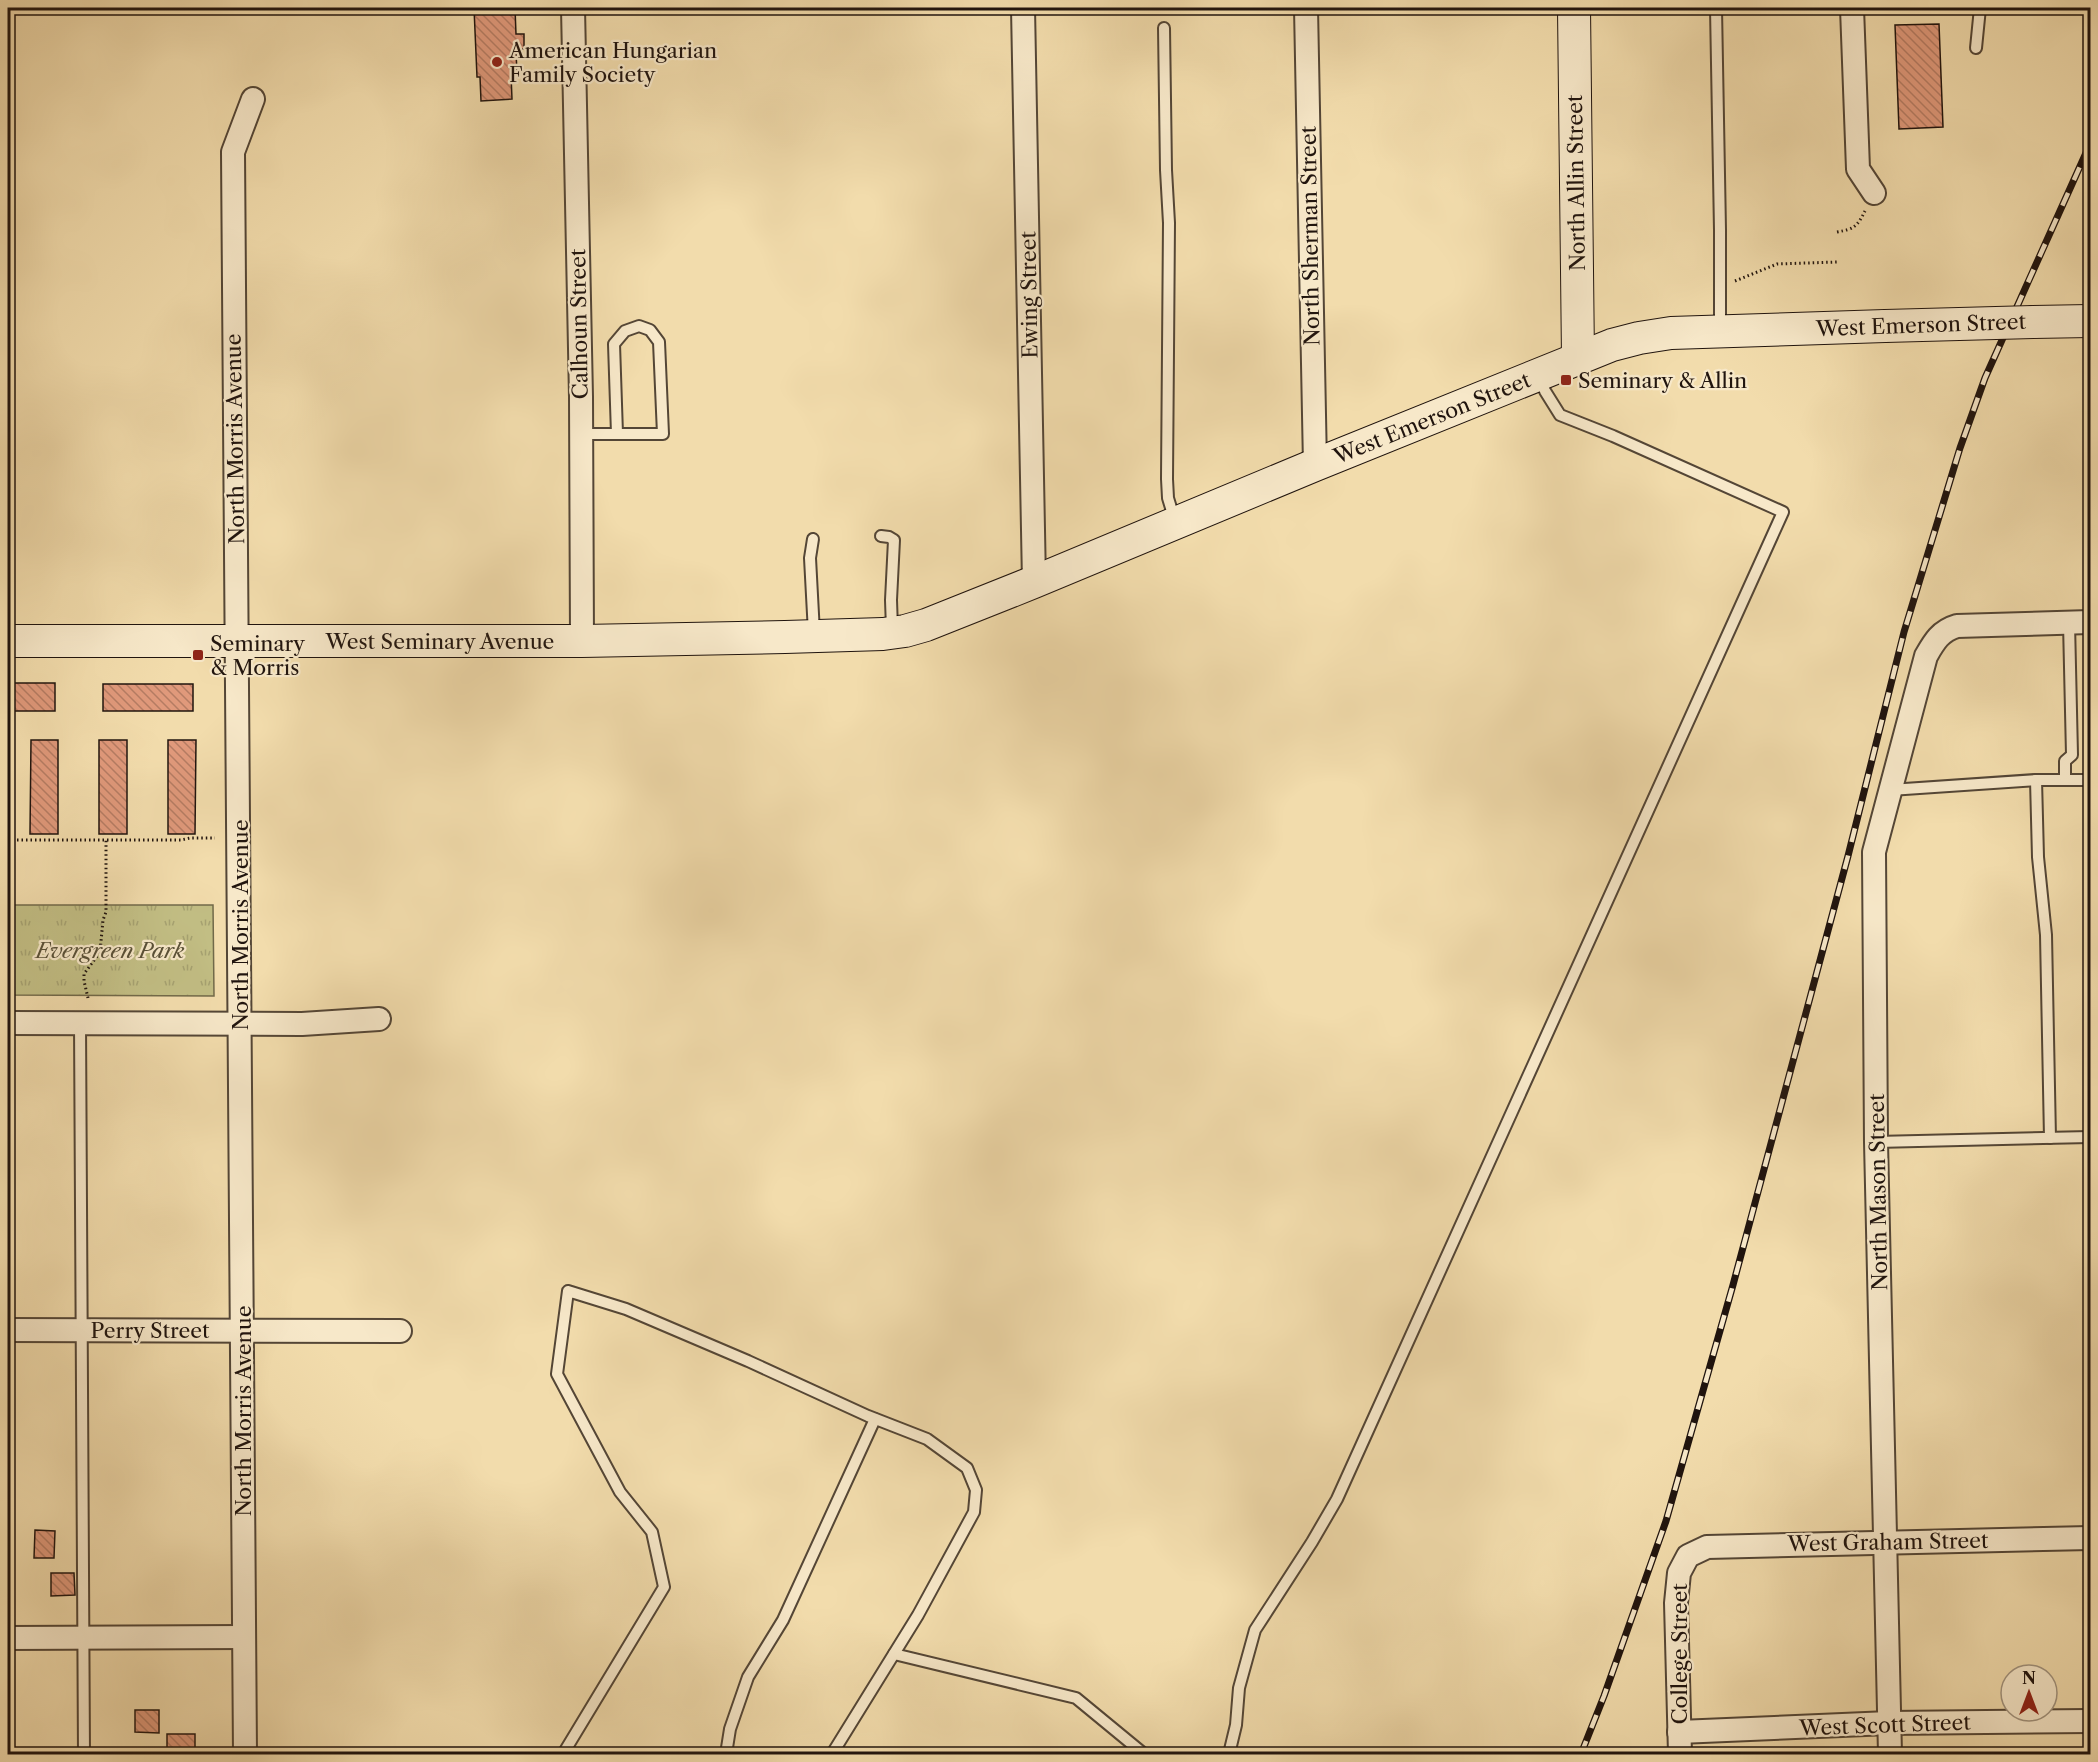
<svg xmlns="http://www.w3.org/2000/svg" width="2098" height="1762" viewBox="0 0 2098 1762" font-family="'Libre Caslon Text',serif">
	<style>
		.grass { fill: url(#grass-tufts); stroke: #716949; stroke-width: 1.5 }
		.building { fill: url(#building-back-hatch); stroke: #20140e; stroke-width: 1.5 }
		.lines { fill: none; stroke-linecap: round; stroke-linejoin: round }
		.lane-casing { stroke: #544636; stroke-width: 14 }
		.street-casing { stroke: #544636; stroke-width: 26 }
		.secondary-casing { stroke: #20140e; stroke-width: 34 }
		.path { stroke: #20140e; stroke-width: 3; stroke-dasharray: 1.5 3; stroke-linecap: butt }
		.lane { stroke: #f7e8c9; stroke-width: 10 }
		.street { stroke: #f7e8c9; stroke-width: 22 }
		.secondary { stroke: #f7e8c9; stroke-width: 32 }
		.rail-casing { stroke: #20140e; stroke-width: 7 }
		.rail { stroke: #f7e8c9; stroke-width: 4.5; stroke-dasharray: 14; stroke-linecap: butt }
		.secondary-bridge-casing { stroke: #20140e; stroke-width: 34; stroke-linecap: butt }
		.secondary-bridge { stroke: #f7e8c9; stroke-width: 32 }
		.poi-dot { fill: #8f2418; stroke: #f7e8c9; stroke-width: 2 }
		.labels { text-anchor: middle; dominant-baseline: central; stroke-width: 4.5; stroke-linejoin: round; paint-order: stroke }
		.poi-label { font-size: 21px; fill: #20140e; stroke: #f7e8c9; text-anchor: start }
		.street-label { font-size: 21px; fill: #20140e; stroke: #f7e8c9 }
		.park-label { font-size: 21px; font-style: italic; fill: #595037; stroke: #f7e8c9 }
	</style>
	<defs>
		<pattern id="grass-tufts" width="24" height="20" patternUnits="userSpaceOnUse" patternTransform="scale(1.5)"><rect width="24" height="20" fill="#c2be84"/><path d="M3 7l-1-3M5 7V3M7 7l1-3M15 17l-1-3M17 17v-4M19 17l1-3" fill="none" stroke="#a6a271"/></pattern>
		<pattern id="building-back-hatch" width="6" height="6" patternUnits="userSpaceOnUse" patternTransform="scale(1.5)"><rect width="6" height="6" fill="#e0997b"/><path d="M-1 5l2 2M0 0l6 6M5-1l2 2" fill="none" stroke="#b57c63"/></pattern>
	</defs>
	<rect width="100%" height="100%" fill="#f2dcac"/>
	<filter id="stains"><feTurbulence type="fractalNoise" baseFrequency=".00333" numOctaves="4"/><feColorMatrix values="0 0 0 0 .2 0 0 0 0 .09 0 0 0 0 .02 0 0 0 .5 -.17"/></filter>
	<radialGradient id="worn" r=".72"><stop offset=".6" stop-color="#630" stop-opacity="0"/><stop offset="1" stop-color="#630" stop-opacity=".3"/></radialGradient>
	<polygon class="grass" points="8,905 213,905 214,996 8,995"/>
	<g class="building">
		<polygon points="474,8 515,8 516,34 524,34 524,49 516,49 517,76 511,75 512,99 481,101 480,77 477,77"/>
		<polygon points="1939,24 1943,127 1899,129 1895,25"/>
		<rect x="8" y="683" width="47" height="28"/>
		<rect x="103" y="684" width="90" height="27"/>
		<polygon points="31,740 58,740 58,834 30,834"/>
		<rect x="99" y="740" width="28" height="94"/>
		<polygon points="168,740 196,740 195,834 168,834"/>
		<polygon points="35,1530 55,1531 54,1558 34,1558"/>
		<polygon points="51,1573 74,1573 75,1595 51,1596"/>
		<polygon points="135,1710 159,1710 159,1733 135,1732"/>
		<rect x="167" y="1734" width="28" height="21"/>
	</g>
	<g class="lines">
		<defs>
			<g id="lane">
				<polyline points="1716,8 1720,230 1720,328"/>
				<polyline points="1164,28 1166,170 1169,223 1167,479 1168,498 1175,521"/>
				<polyline points="1976,48 1980,8"/>
				<polyline points="581,434 663,434 659,342 650,330 639,326 625,331 614,344 617,434"/>
				<polyline points="881,536 889,537 894,540 891,600 892,629"/>
				<polyline points="813,539 810,558 814,633"/>
				<polyline points="2036,780 2038,857 2046,935 2050,1138"/>
				<polyline points="2065,780 2065,761 2072,755 2069,623"/>
				<polyline points="1890,790 2036,780 2090,780"/>
				<polyline points="80,1023 84,1754"/>
				<polyline points="1876,1142 2090,1137"/>
				<polyline points="894,1654 1076,1698 1144,1754"/>
				<polyline points="563,1754 664,1587 652,1532 620,1492 557,1374 568,1291 626,1309 748,1361 868,1416 927,1439 967,1468 976,1490 974,1512 918,1615 832,1754"/>
				<polyline points="726,1754 730,1729 748,1677 783,1620 875,1419"/>
				<polyline points="1229,1754 1236,1725 1239,1688 1255,1630 1312,1542 1337,1499 1783,512 1613,436 1560,415 1545,391 1540,378"/>
			</g>
			<g id="street">
				<polyline points="573,8 581,397 582,641"/>
				<polyline points="1023,8 1034,582"/>
				<polyline points="1306,8 1315,465"/>
				<polyline points="1852,8 1858,169 1874,193"/>
				<polyline points="8,1023 302,1024 379,1019"/>
				<polyline points="8,1330 400,1331"/>
				<polyline points="8,1638 244,1637"/>
				<polyline points="1679,1732 1889,1723 2090,1721"/>
				<polyline points="245,1754 233,152 253,99"/>
				<polyline points="1680,1754 1676,1603 1679,1573 1688,1556 1707,1547 2090,1538"/>
				<path d="M1890,1754L1876,1142L1874,852L1926,656C1934,642 1940,631 1957,626L2090,622"/>
			</g>
			<g id="secondary">
				<polyline points="1574,8 1578,358"/>
				<polyline points="2033,322 2090,321"/>
				<polyline points="8,641 582,641 785,637 883,634 905,631 926,625 1034,582 1315,465 1612,345 1639,338 1671,333 1885,326"/>
			</g>
		</defs>
		<use href="#lane" class="lane-casing"/>
		<use href="#street" class="street-casing"/>
		<use href="#secondary" class="secondary-casing"/>
		<g class="path">
			<path d="M1837,232C1854,229 1857,227 1865,211"/>
			<polyline points="1735,281 1777,264 1837,262"/>
			<polyline points="8,840 181,840 190,838 215,838"/>
			<polyline points="88,998 84,981 84,974 100,952 103,920 106,912 106,840"/>
		</g>
		<use href="#lane" class="lane"/>
		<use href="#street" class="street"/>
		<use href="#secondary" class="secondary"/>
		<defs>
			<polyline id="rail" points="1581,1754 1604,1696 1666,1521 1733,1285 1848,856 1904,632 1960,448 1985,378 2090,144"/>
		</defs>
		<use href="#rail" class="rail-casing"/>
		<use href="#rail" class="rail"/>
		<defs>
			<polyline id="secondary-bridge" points="1885,326 2033,322"/>
		</defs>
		<use href="#secondary-bridge" class="secondary-bridge-casing"/>
		<use href="#secondary-bridge" class="secondary-bridge"/>
	</g>
	<g class="poi-dot">
		<circle cx="497" cy="62" r="6"/>
		<rect x="1560" y="374" width="12" height="12" rx="3"/>
		<rect x="192" y="649" width="12" height="12" rx="3"/>
	</g>
	<g class="labels">
		<g class="poi-label">
			<text x="509" y="50">American Hungarian<tspan x="509" dy="24">Family Society</tspan></text>
			<text x="1578" y="380">Seminary &amp; Allin</text>
			<text x="210" y="643">Seminary<tspan x="210" dy="24">&amp; Morris</tspan></text>
		</g>
		<g class="street-label">
			<text transform="translate(1576 183) rotate(-91)">North Allin Street</text>
			<text transform="translate(1310 236) rotate(-91)">North Sherman Street</text>
			<text transform="translate(1029 295) rotate(-91)">Ewing Street</text>
			<text transform="translate(579 324) rotate(-91)">Calhoun Street</text>
			<text transform="translate(1921 325) rotate(-2)">West Emerson Street</text>
			<text transform="translate(1432 418) rotate(-22)">West Emerson Street</text>
			<text transform="translate(235 439) rotate(-91)">North Morris Avenue</text>
			<text x="440" y="641">West Seminary Avenue</text>
			<text transform="translate(240 925) rotate(-90)">North Morris Avenue</text>
			<text transform="translate(1878 1192) rotate(-91)">North Mason Street</text>
			<text x="150" y="1330">Perry Street</text>
			<text transform="translate(243 1411) rotate(-90)">North Morris Avenue</text>
			<text transform="translate(1888 1542) rotate(-1)">West Graham Street</text>
			<text transform="translate(1679 1654) rotate(-90)">College Street</text>
			<text transform="translate(1885 1725) rotate(-2)">West Scott Street</text>
		</g>
		<g class="park-label">
			<text x="110" y="950">Evergreen Park</text>
		</g>
	</g>
	<rect width="2098" height="1762" fill="none" stroke="#f2dcac" stroke-width="30"/>
	<rect x="9" y="9" width="2080" height="1744" fill="none" stroke="#20140e" stroke-width="3"/>
	<rect x="15" y="15" width="2068" height="1732" fill="none" stroke="#20140e" stroke-width="1.5"/>
	<g transform="translate(2029 1693)"><circle r="28" fill="#f7e8c9" stroke="#a1937e" stroke-width="1.5"/>
	<path d="M0-4.5L10 22L0 15L-10 22Z" fill="#8f2418"/>
	<text y="-9" font-size="16" font-weight="bold" text-anchor="middle" fill="#20140e">N</text>
	</g>
	<rect width="100%" height="100%" filter="url(#stains)"/>
	<rect width="100%" height="100%" fill="url(#worn)"/>
</svg>
